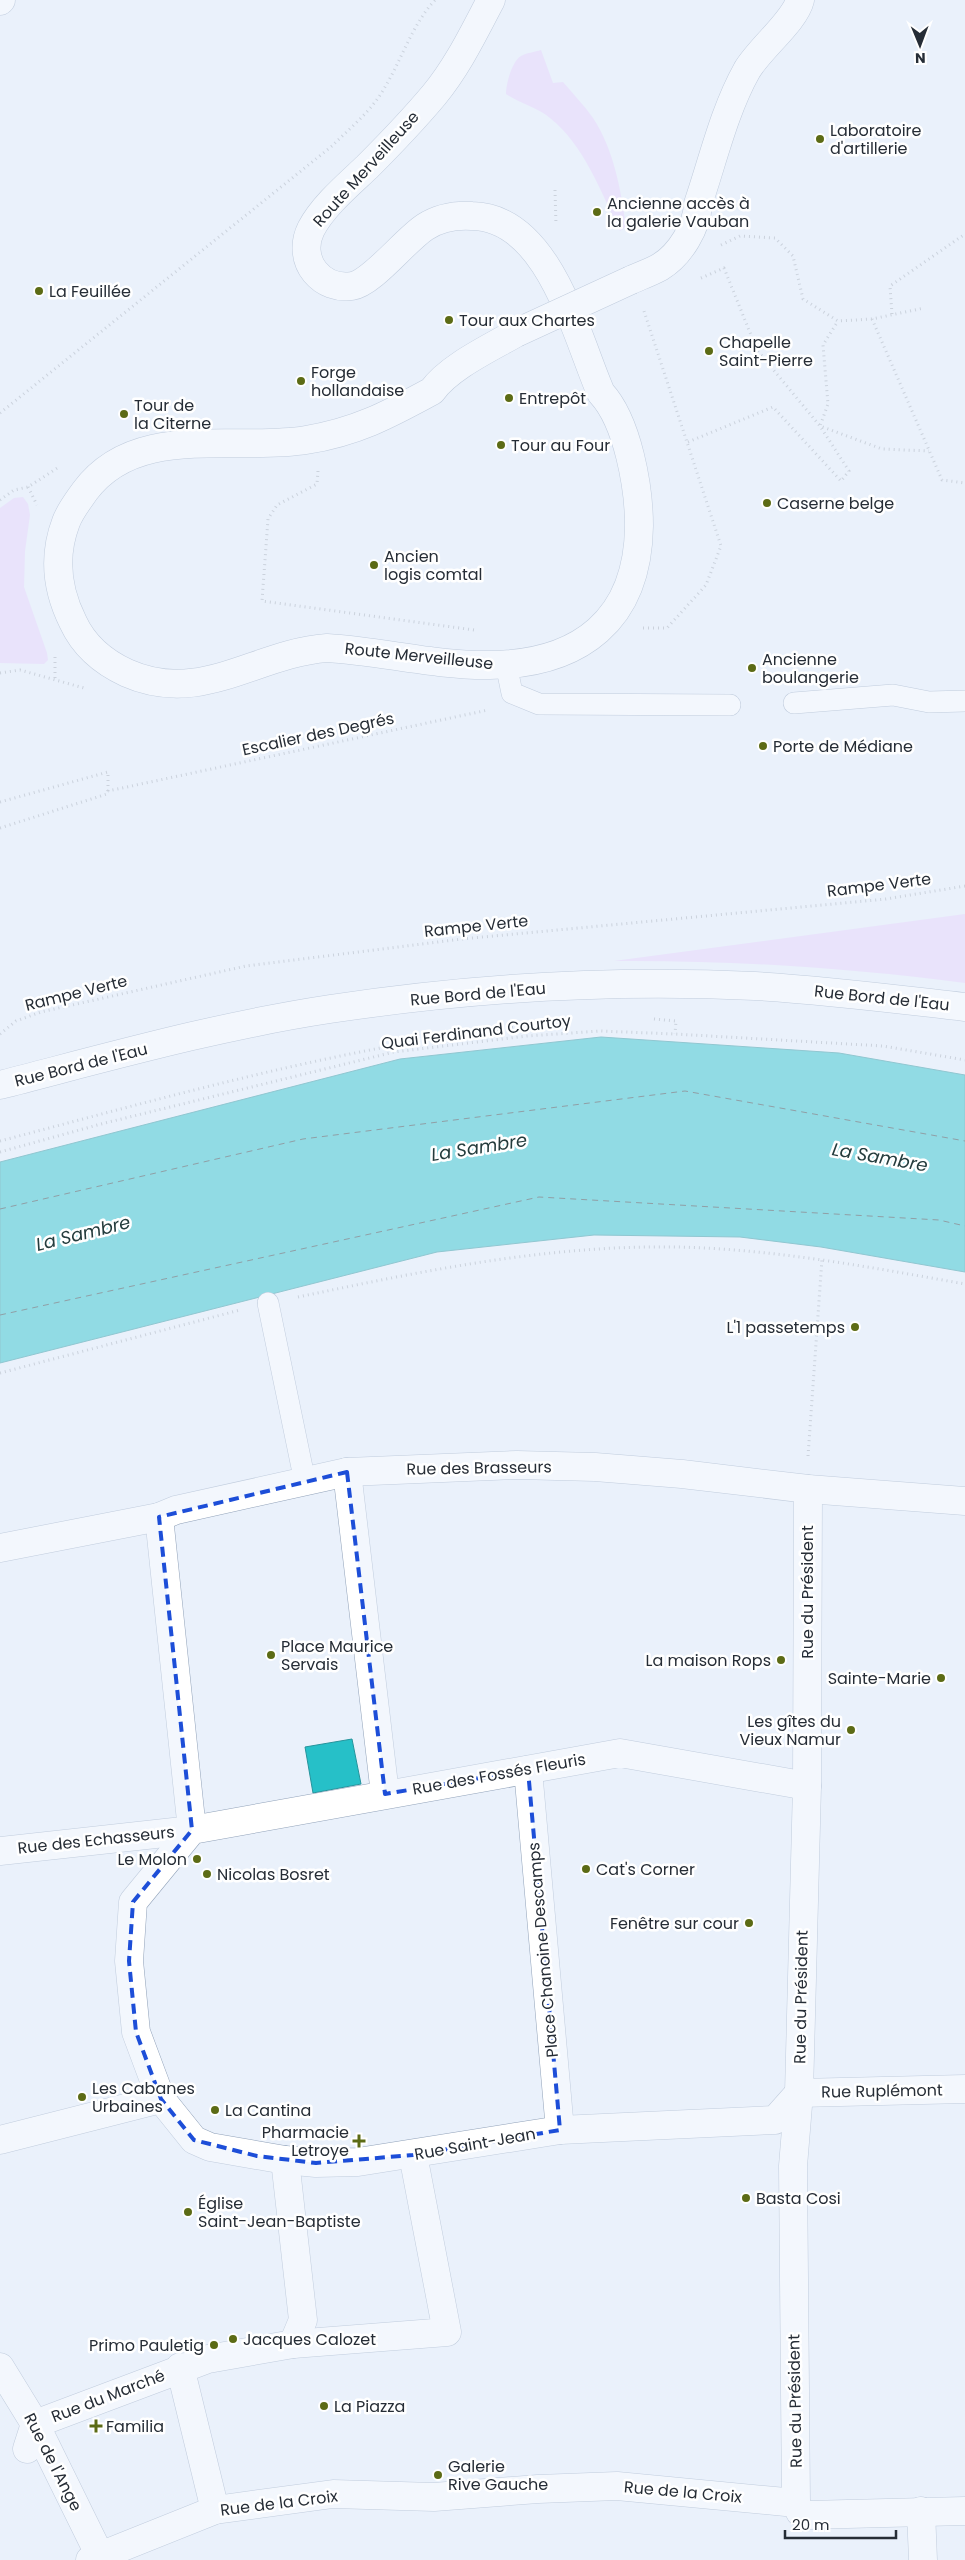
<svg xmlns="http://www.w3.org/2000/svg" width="965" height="2560" viewBox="0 0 965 2560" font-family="Poppins,sans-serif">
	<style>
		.green { fill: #e8d3fb }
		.water { fill: #26c0c8; stroke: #26949c }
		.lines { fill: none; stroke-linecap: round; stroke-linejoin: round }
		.ferry { stroke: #243c3d; stroke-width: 1; stroke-dasharray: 6 5; stroke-linecap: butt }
		.service-casing { stroke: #91a2b9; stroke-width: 22 }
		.pedestrian-casing { stroke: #91a2b9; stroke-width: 29 }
		.minor-casing { stroke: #91a2b9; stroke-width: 29 }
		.secondary-casing { stroke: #91a2b9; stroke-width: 29 }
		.path { stroke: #a7aeb7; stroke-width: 3; stroke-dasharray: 1 4; stroke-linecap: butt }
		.service { stroke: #fff; stroke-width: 21 }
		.pedestrian { stroke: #fff; stroke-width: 28 }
		.minor { stroke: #fff; stroke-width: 28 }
		.secondary { stroke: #fff; stroke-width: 28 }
		.secondary-bridge-casing { stroke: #91a2b9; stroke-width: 29; stroke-linecap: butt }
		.secondary-bridge { stroke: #fff; stroke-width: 28 }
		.marked { fill: none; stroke: #1d4ed8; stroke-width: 4; stroke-dasharray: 10 6; stroke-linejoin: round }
		.poi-dot { fill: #5c6b15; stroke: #fff; stroke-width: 2 }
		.labels { text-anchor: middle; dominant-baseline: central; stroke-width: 5; stroke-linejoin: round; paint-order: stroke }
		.poi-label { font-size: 16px; fill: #262d36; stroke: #fff; text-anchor: start }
		.street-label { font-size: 16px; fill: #262d36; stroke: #fff }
		.water-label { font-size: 18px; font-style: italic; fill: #243c3d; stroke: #fff }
	</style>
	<rect width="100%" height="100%" fill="#eaf1fb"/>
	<g class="green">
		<path d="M541,50L553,83L563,82C573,94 584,105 593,118C614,150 621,190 626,227L620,231C601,192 584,145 550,118C537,107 520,104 506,94C506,84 512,61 521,56C526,53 535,52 541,50Z"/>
		<polygon points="23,497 28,504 30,515 25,551 24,587 47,653 48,660 44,664 0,663 0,508 14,498"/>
		<path d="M965,914V983C848,968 732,960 614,961Z"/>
	</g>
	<g class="water">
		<polygon points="601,1037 839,1053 965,1075 965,1272 821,1247 740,1237 594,1235 437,1252 0,1363 0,1162 400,1059"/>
		<polygon points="352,1739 361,1784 313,1793 305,1747"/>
	</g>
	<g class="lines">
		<g class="ferry">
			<polyline points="0,1209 303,1139 685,1091 965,1141"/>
			<polyline points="0,1315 539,1197 939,1220 965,1226"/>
		</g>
		<defs>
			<g id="service">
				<polyline points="506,664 512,693 539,704 730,705"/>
				<polyline points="794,703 893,695 929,702 965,701"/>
				<polyline points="268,1303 305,1482"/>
			</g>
			<g id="pedestrian">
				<polyline points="347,1472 385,1794"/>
				<polyline points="808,1489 807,1786 799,2093 793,2166 796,2503 800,2512 808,2515 965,2511"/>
				<polyline points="159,1517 176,1510 347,1472 517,1465 595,1467 682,1474 808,1489 965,1501"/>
				<polyline points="528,1770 560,2130"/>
				<polyline points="807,1786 620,1753 192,1830 133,1902 129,1961 136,2032 161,2099 194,2140 210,2147 285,2160 316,2163 358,2162 560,2130 775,2120 799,2093 965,2089"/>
				<polyline points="0,2140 161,2099"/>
				<polyline points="285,2160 303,2320 293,2344"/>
				<polyline points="180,2367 215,2510"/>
				<polyline points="27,2449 35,2424 208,2359 293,2344 447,2332 413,2155"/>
				<polyline points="921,2511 923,2560"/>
				<polyline points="90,2560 215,2510 333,2494 434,2497 538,2489 617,2486 796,2503"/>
			</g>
			<g id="minor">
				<polyline points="0,1 1,0"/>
				<polyline points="0,1548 159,1517 192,1830 0,1851"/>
				<polyline points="0,2367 35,2424 102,2560"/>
			</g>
			<g id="secondary">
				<path d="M491,0C474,32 458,66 434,95C413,120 390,144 367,167C348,185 323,206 311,229C304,243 305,260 315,272C324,283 338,288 352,286C372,283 405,240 425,227C439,218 456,215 472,216C549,217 576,336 601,393C628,422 639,488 639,526C638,620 580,664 490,665C436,666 381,651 327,648C256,653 201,706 127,673C103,662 84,646 73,622C57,590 53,556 66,522C70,511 78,501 85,491C136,422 233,452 306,440C356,432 388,415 432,391C449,367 490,348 516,333"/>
				<path d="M631,280C640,276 651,272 660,267C680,255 697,227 698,204C713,160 724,111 747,70C760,48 795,21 800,0"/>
				<path d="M0,1085C109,1057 218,1026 330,1009C470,988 614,979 755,986C825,990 895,999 965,1007"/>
			</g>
		</defs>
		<use href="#service" class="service-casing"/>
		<use href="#pedestrian" class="pedestrian-casing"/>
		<use href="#minor" class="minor-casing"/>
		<use href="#secondary" class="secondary-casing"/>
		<g class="path">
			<polyline points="555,190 556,225"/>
			<polyline points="721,245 740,236 775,238 793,256 803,299 838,321 872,319 924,308"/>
			<polyline points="701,278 724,268 757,350 820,426 882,449 929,451"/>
			<polyline points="892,314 890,286 965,234"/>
			<polyline points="872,319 942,480 965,483"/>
			<path d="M0,413L332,146C349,129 369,113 382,92C401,62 411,26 435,0"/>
			<polyline points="688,442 773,407 841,481 849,471 820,426 828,404 823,345 838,321"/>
			<polyline points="318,471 317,484 277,505 268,519 262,601 474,630"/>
			<polyline points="28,487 37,505"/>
			<polyline points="0,500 14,490 28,487 59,467"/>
			<polyline points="643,628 667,628 706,585 721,546 644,311"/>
			<polyline points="55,657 55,679"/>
			<polyline points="0,673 20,670 84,688"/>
			<polyline points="0,802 108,772 108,791"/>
			<polyline points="0,828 107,794 108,791 488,710"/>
			<polyline points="654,1019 676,1021 675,1034"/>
			<polyline points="0,1034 16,1021 41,1012 246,966 462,939 886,899 965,886"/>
			<path d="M0,1141C186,1092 373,1038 566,1022"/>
			<polyline points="0,1152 101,1124 394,1052 527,1036 600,1031 675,1034 883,1046 965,1060"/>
			<path d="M298,1297C423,1271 547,1245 676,1247C774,1249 869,1267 965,1284"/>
			<polyline points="0,1373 240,1310"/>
			<polyline points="808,1456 822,1259"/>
		</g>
		<use href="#service" class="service"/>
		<use href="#pedestrian" class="pedestrian"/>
		<use href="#minor" class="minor"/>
		<use href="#secondary" class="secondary"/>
		<defs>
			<polyline id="secondary-bridge" points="516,333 631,280"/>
		</defs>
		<use href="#secondary-bridge" class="secondary-bridge-casing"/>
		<use href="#secondary-bridge" class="secondary-bridge"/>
	</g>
	<path d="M0 0H965V2560H0ZM347,1472L385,1794L528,1770L560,2130L413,2155L316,2163L257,2156L194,2140L161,2099L136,2032L129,1961L133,1902L192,1830L159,1517Z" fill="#eaf1fb" fill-opacity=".55" fill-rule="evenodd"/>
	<path class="marked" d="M347,1472L385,1794L528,1770L560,2130L413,2155L316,2163L257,2156L194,2140L161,2099L136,2032L129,1961L133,1902L192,1830L159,1517Z"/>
	<g class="poi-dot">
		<circle cx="820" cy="139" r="5"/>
		<circle cx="597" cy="212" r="5"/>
		<circle cx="39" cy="291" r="5"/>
		<circle cx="449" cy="320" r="5"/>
		<circle cx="709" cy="351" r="5"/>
		<circle cx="301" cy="381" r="5"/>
		<circle cx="509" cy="398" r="5"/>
		<circle cx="124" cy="414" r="5"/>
		<circle cx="501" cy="445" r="5"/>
		<circle cx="767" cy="503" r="5"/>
		<circle cx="374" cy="565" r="5"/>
		<circle cx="752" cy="668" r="5"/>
		<circle cx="763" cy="746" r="5"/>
		<circle cx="855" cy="1327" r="5"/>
		<circle cx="271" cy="1655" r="5"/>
		<circle cx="781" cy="1660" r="5"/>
		<circle cx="941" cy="1678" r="5"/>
		<circle cx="851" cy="1730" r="5"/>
		<circle cx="197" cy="1859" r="5"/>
		<circle cx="586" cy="1869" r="5"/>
		<circle cx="207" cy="1874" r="5"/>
		<circle cx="749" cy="1923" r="5"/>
		<circle cx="82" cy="2097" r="5"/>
		<circle cx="215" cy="2110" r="5"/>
		<path d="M356.5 2133.5h5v5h5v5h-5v5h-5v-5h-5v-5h5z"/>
		<circle cx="746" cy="2198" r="5"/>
		<circle cx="188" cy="2212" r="5"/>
		<circle cx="233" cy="2339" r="5"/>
		<circle cx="214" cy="2345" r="5"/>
		<circle cx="324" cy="2406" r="5"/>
		<path d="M93.5 2418.5h5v5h5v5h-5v5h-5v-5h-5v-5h5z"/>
		<circle cx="438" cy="2475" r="5"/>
	</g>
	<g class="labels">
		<g class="poi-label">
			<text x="830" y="130">Laboratoire<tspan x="830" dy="18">d'artillerie</tspan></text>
			<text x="607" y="203">Ancienne accès à<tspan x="607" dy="18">la galerie Vauban</tspan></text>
			<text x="49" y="291">La Feuillée</text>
			<text x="459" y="320">Tour aux Chartes</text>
			<text x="719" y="342">Chapelle<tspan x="719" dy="18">Saint-Pierre</tspan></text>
			<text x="311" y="372">Forge<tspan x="311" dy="18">hollandaise</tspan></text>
			<text x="519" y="398">Entrepôt</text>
			<text x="134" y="405">Tour de<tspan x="134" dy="18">la Citerne</tspan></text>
			<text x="511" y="445">Tour au Four</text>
			<text x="777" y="503">Caserne belge</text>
			<text x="384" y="556">Ancien<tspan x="384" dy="18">logis comtal</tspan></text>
			<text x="762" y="659">Ancienne<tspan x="762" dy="18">boulangerie</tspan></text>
			<text x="773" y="746">Porte de Médiane</text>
			<text x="845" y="1327" text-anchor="end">L'1 passetemps</text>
			<text x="281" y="1646">Place Maurice<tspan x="281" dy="18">Servais</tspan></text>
			<text x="771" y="1660" text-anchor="end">La maison Rops</text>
			<text x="931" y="1678" text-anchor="end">Sainte-Marie</text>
			<text x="841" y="1721" text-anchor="end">Les gîtes du<tspan x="841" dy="18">Vieux Namur</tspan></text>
			<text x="187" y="1859" text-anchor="end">Le Molon</text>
			<text x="596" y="1869">Cat's Corner</text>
			<text x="217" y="1874">Nicolas Bosret</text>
			<text x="739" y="1923" text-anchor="end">Fenêtre sur cour</text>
			<text x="92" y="2088">Les Cabanes<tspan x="92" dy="18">Urbaines</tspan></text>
			<text x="225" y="2110">La Cantina</text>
			<text x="349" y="2132" text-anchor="end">Pharmacie<tspan x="349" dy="18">Letroye</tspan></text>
			<text x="756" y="2198">Basta Cosi</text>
			<text x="198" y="2203">Église<tspan x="198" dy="18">Saint-Jean-Baptiste</tspan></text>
			<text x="243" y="2339">Jacques Calozet</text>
			<text x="204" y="2345" text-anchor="end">Primo Pauletig</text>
			<text x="334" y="2406">La Piazza</text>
			<text x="106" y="2426">Familia</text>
			<text x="448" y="2466">Galerie<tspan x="448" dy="18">Rive Gauche</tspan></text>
		</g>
		<g class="street-label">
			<text transform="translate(366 169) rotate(-48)">Route Merveilleuse</text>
			<text transform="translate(419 656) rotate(6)">Route Merveilleuse</text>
			<text transform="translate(318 734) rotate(-12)">Escalier des Degrés</text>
			<text transform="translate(879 885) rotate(-7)">Rampe Verte</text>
			<text transform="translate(476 926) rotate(-6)">Rampe Verte</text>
			<text transform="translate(76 993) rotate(-14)">Rampe Verte</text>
			<text transform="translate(478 994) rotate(-5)">Rue Bord de l'Eau</text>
			<text transform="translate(882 998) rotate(6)">Rue Bord de l'Eau</text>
			<text transform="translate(476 1032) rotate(-7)">Quai Ferdinand Courtoy</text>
			<text transform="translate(81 1065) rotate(-14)">Rue Bord de l'Eau</text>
			<text transform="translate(479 1468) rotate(-1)">Rue des Brasseurs</text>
			<text transform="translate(807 1592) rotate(-90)">Rue du Président</text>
			<text transform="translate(499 1774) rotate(-10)">Rue des Fossés Fleuris</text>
			<text transform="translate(96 1840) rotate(-6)">Rue des Echasseurs</text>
			<text transform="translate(543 1950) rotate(-95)">Place Chanoine Descamps</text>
			<text transform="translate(801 1997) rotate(-89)">Rue du Président</text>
			<text transform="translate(882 2091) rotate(-1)">Rue Ruplémont</text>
			<text transform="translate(475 2144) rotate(-10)">Rue Saint-Jean</text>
			<text transform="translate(108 2396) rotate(-21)">Rue du Marché</text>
			<text transform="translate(795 2401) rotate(-91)">Rue du Président</text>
			<text transform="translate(53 2462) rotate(63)">Rue de l'Ange</text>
			<text transform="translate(683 2492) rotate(5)">Rue de la Croix</text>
			<text transform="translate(279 2503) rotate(-7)">Rue de la Croix</text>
		</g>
		<g class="water-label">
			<text transform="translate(479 1147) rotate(-9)">La Sambre</text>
			<text transform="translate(880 1157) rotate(10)">La Sambre</text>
			<text transform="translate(83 1233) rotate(-14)">La Sambre</text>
		</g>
	</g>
	<g transform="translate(920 45) rotate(179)" stroke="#ffffff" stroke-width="4" paint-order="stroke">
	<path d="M0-4L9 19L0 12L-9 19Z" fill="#262d36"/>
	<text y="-8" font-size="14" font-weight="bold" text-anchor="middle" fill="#262d36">N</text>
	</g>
	<path d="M785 2530v8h111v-8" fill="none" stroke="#262d36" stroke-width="2.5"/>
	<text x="792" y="2530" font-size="15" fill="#262d36" stroke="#ffffff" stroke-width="4" paint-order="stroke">20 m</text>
</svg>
